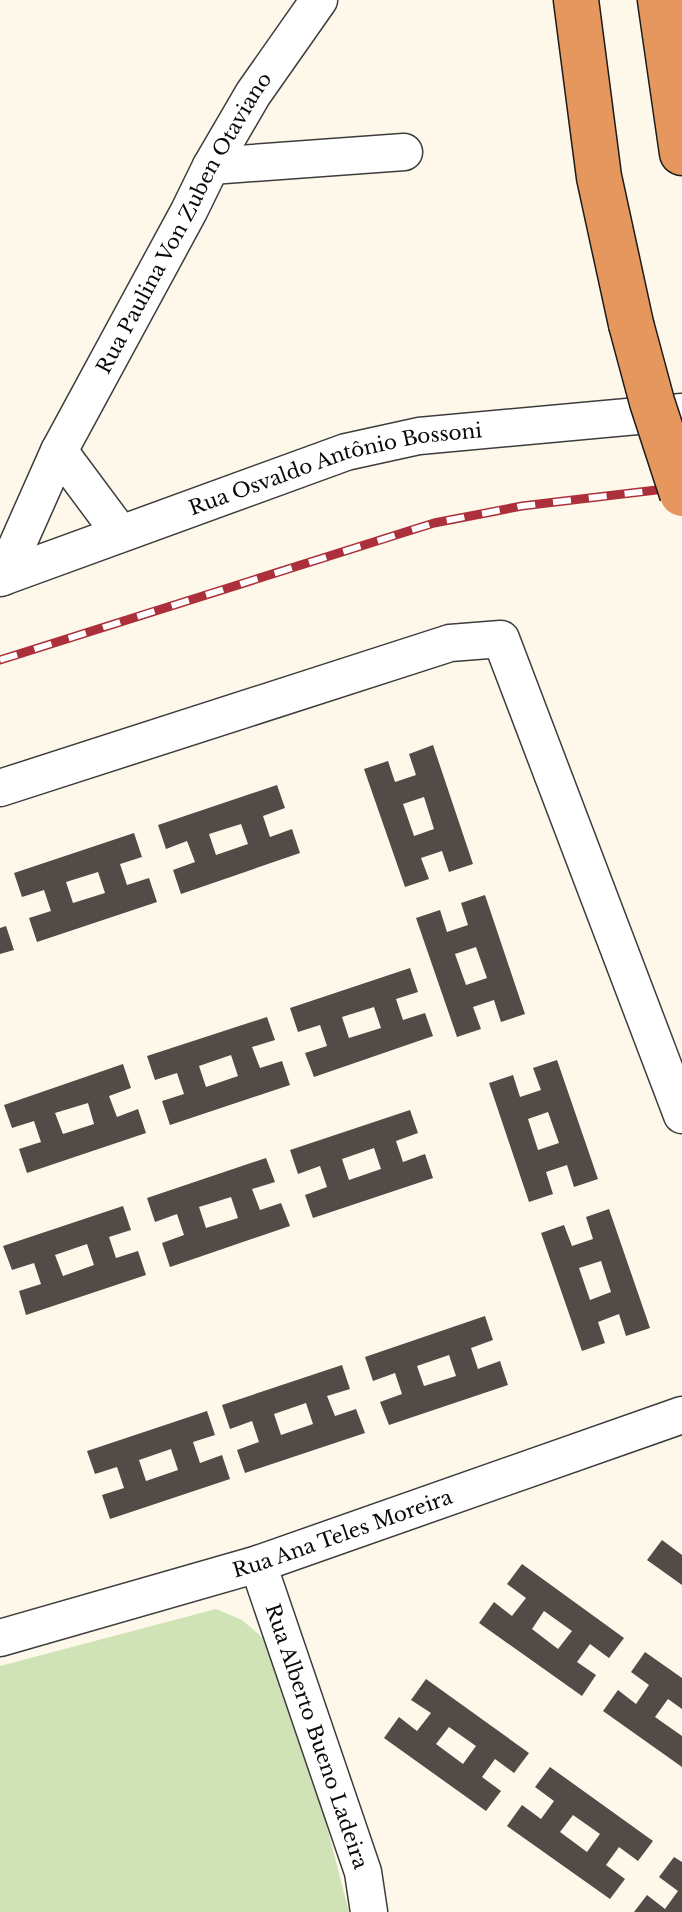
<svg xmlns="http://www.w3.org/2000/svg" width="682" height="1912" viewBox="0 0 682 1912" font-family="'Libre Baskerville',serif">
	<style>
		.green { fill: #d0e3b7 }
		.building { fill: #524b48; fill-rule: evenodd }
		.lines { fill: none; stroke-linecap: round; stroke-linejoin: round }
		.minor-casing { stroke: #3d3d3d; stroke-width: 39 }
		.highway-casing { stroke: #1b1b1b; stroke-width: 47 }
		.minor { stroke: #fff; stroke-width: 36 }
		.highway { stroke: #e6975e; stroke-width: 44 }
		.rail-casing { stroke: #ac303b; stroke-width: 9 }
		.rail { stroke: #fff; stroke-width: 6; stroke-dasharray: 18; stroke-linecap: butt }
		.highway-bridge-casing { stroke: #1b1b1b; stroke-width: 47; stroke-linecap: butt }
		.highway-bridge { stroke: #e6975e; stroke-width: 44 }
		.labels { text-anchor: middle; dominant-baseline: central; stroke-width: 8; stroke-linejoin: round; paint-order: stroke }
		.street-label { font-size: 20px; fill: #0a0a0a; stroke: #fff }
	</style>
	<rect width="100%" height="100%" fill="#fdf8e9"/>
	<polygon class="green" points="216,1609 242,1620 263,1638 325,1819 349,1912 0,1912 0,1666"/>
	<g class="building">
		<path d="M433,745L473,864L449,872L442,851L421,858L429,879L405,887L364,769L388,761L395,782L416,775L409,754ZM424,797L434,829L414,836L403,804Z"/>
		<path d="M277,785L285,808L263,816L270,837L292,829L300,853L181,894L173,870L195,862L187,841L166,849L158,825ZM241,824L248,844L216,855L209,834Z"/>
		<path d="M134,833L142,857L120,864L127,885L149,878L157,902L37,942L29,918L51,911L44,890L22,897L14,873ZM98,872L105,893L73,903L66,882Z"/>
		<path d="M485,895L525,1014L501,1022L494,1000L473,1007L481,1029L457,1037L416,918L440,910L447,932L468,925L461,903ZM476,947L487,978L466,985L455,954Z"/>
		<polygon points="6,926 14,950 0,954 0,928"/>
		<path d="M410,968L418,992L396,999L403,1020L425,1013L433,1036L314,1077L305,1053L327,1046L320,1025L298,1032L290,1008ZM374,1007L381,1028L349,1038L342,1017Z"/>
		<path d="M267,1017L275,1040L252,1047L260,1068L282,1061L290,1085L170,1125L162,1101L184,1094L177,1073L155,1080L147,1056ZM231,1055L238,1076L206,1087L199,1066Z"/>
		<path d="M557,1060L598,1179L574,1187L567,1165L546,1172L553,1194L529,1202L489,1083L513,1075L520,1097L541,1090L533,1068ZM548,1112L559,1143L538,1150L528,1119Z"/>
		<path d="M123,1064L131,1088L109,1096L117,1117L138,1109L146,1133L27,1173L19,1149L41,1142L34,1121L12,1128L4,1105ZM88,1103L94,1124L63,1134L55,1113Z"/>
		<path d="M410,1110L418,1133L396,1141L403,1162L425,1154L433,1178L313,1218L305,1195L327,1187L320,1166L298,1174L290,1150ZM374,1148L381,1169L349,1180L342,1159Z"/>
		<path d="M266,1158L275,1182L252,1189L260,1210L281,1203L290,1226L170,1267L162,1243L184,1235L177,1214L155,1222L147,1198ZM231,1197L238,1218L206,1228L199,1207Z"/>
		<path d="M123,1206L131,1230L109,1237L116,1258L138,1251L146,1275L26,1315L19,1291L41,1284L34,1263L12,1270L3,1246ZM87,1244L94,1265L63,1276L55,1255Z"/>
		<path d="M609,1209L650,1328L626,1336L619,1314L598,1322L605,1343L582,1351L541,1233L564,1225L572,1246L593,1239L586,1217ZM601,1261L611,1292L590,1300L579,1268Z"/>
		<path d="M485,1316L493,1340L471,1348L478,1369L500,1361L508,1385L389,1425L380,1402L402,1394L395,1373L373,1381L365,1357ZM449,1355L456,1376L424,1386L417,1366Z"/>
		<path d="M342,1365L350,1389L327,1396L335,1416L356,1409L365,1433L245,1473L237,1450L259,1442L252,1421L230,1429L222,1405ZM306,1403L313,1424L281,1435L274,1414Z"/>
		<path d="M207,1411L215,1435L193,1442L200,1463L222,1455L230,1479L110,1519L102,1495L124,1488L117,1467L95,1474L87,1451ZM171,1449L178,1470L146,1481L139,1460Z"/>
		<polygon points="662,1540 682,1555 682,1585 647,1560"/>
		<path d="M522,1564L624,1638L609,1658L590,1644L577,1662L596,1675L582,1696L479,1623L494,1602L512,1616L526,1598L507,1584ZM544,1611L572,1631L558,1649L532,1629Z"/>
		<polygon points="645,1652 682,1678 682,1709 668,1699 655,1717 682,1736 682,1767 603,1711 618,1690 636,1704 649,1685 631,1672"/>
		<path d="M426,1679L529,1753L514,1773L495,1759L482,1777L501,1791L486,1811L384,1738L399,1717L417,1731L431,1713L411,1700ZM449,1727L476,1746L463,1764L436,1744Z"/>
		<path d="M550,1767L653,1841L638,1861L619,1847L606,1865L625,1879L610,1899L507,1826L522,1805L541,1819L554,1801L535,1787ZM573,1815L600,1834L587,1852L560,1832Z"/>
		<polygon points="674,1857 682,1862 682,1912 634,1912 647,1895 665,1909 678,1891 659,1877"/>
	</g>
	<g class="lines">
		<defs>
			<g id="minor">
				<polyline points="211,166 404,152"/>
				<polyline points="59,451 120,533"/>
				<path id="s1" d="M3,577L59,451L189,211L211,166L253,94L319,0"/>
				<path id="s2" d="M0,578L346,452L419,436L682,412"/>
				<polyline points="0,788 450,643 501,639 682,1115"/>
				<path id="s3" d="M258,1564L363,1872L369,1912"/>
				<path id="s4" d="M0,1638L258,1564L682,1415"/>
			</g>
			<g id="highway">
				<polyline points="576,0 599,177 631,324"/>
				<polyline points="660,0 682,153"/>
			</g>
		</defs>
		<use href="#minor" class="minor-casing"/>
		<use href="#highway" class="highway-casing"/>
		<use href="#minor" class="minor"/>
		<use href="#highway" class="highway"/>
		<defs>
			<polyline id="rail" points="0,660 434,523 522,506 682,487"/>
		</defs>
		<use href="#rail" class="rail-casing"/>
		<use href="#rail" class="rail"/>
		<defs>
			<polyline id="highway-bridge" points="631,324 652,402 682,494"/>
		</defs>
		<use href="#highway-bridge" class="highway-bridge-casing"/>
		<use href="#highway-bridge" class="highway-bridge"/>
	</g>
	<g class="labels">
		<g class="street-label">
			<text stroke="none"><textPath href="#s1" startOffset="398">Rua Paulina Von Zuben Otaviano</textPath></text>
			<text stroke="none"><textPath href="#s2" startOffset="354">Rua Osvaldo Antônio Bossoni</textPath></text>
			<text stroke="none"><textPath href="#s4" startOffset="358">Rua Ana Teles Moreira</textPath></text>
			<text stroke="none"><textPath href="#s3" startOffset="182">Rua Alberto Bueno Ladeira</textPath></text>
		</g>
	</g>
</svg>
